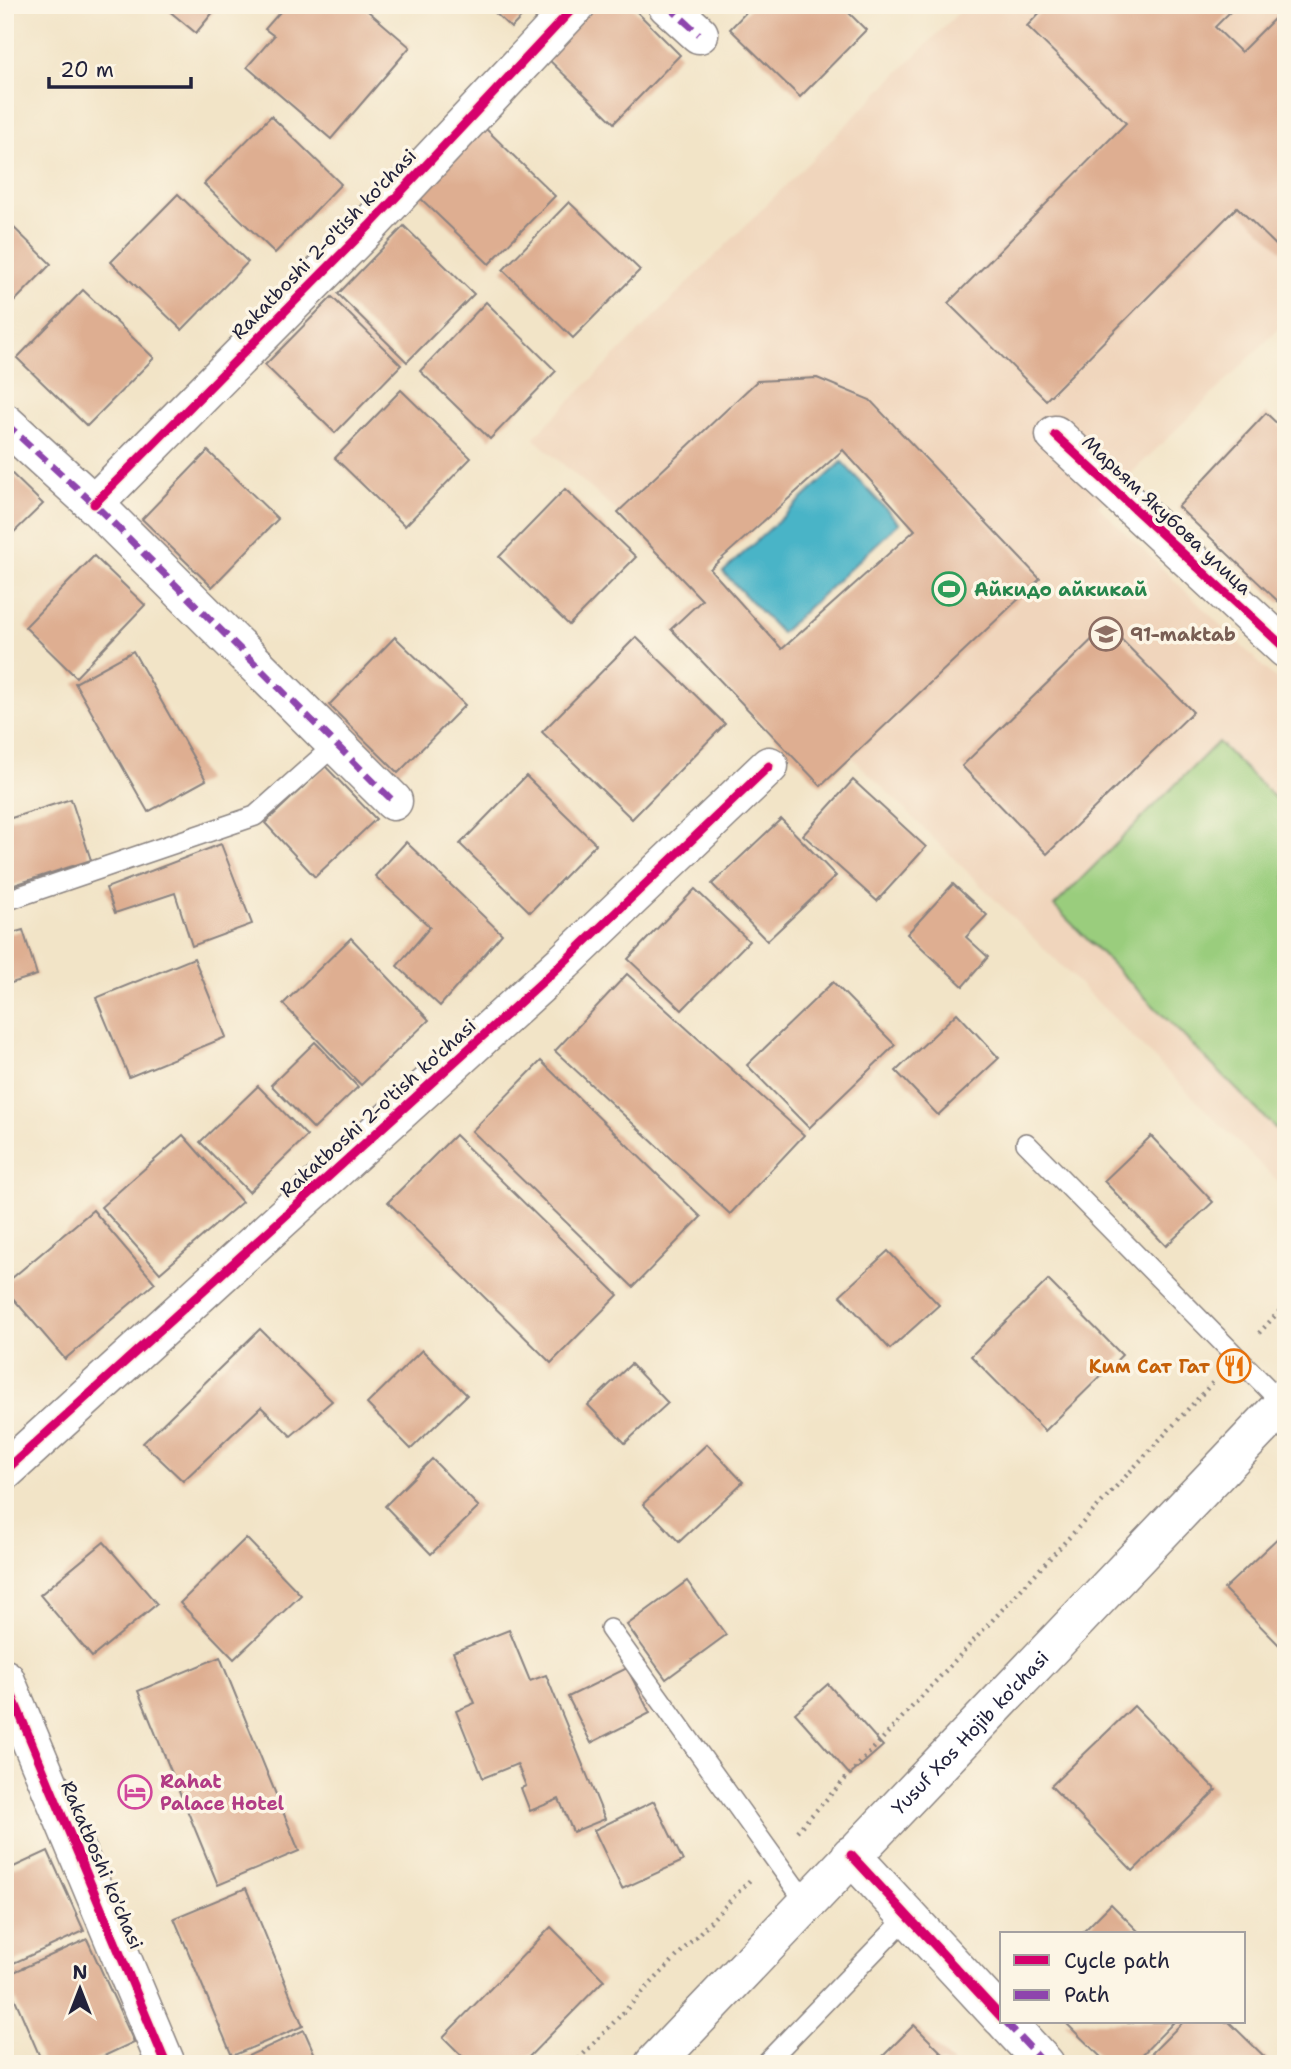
<svg xmlns="http://www.w3.org/2000/svg" width="1291" height="2069" viewBox="0 0 1291 2069" font-family="'Shantell Sans',sans-serif">
	<style>
		.built { fill: #f0d5bc }
		.green { fill: #9acd7d; stroke: #5e785c; stroke-width: 2 }
		.water { fill: #4ab4c7; stroke: #366b81; stroke-width: 2 }
		.building { fill: #deae91; fill-rule: evenodd }
		.lines { fill: none; stroke-linecap: round; stroke-linejoin: round }
		.lane-casing { stroke: #8a8381; stroke-width: 22 }
		.street-casing { stroke: #8a8381; stroke-width: 41 }
		.secondary-casing { stroke: #8a8381; stroke-width: 41 }
		.path { stroke: #8a8381; stroke-width: 4.5; stroke-dasharray: 2 5; stroke-linecap: butt }
		.lane { stroke: #fff; stroke-width: 19 }
		.street { stroke: #fff; stroke-width: 38 }
		.secondary { stroke: #fff; stroke-width: 38 }
		.quiet { stroke: #8e44ad; stroke-width: 7; stroke-dasharray: 14 7; stroke-linecap: butt }
		.cycleway-casing { stroke: #fcf5e5; stroke-width: 13 }
		.cycleway { stroke: #d6006c; stroke-width: 9 }
		.labels { text-anchor: middle; dominant-baseline: central; stroke-width: 7; stroke-linejoin: round; paint-order: stroke }
		.street-label { font-size: 19px; fill: #22223b; stroke: #fcf5e5 }
		.leisure-label { font-size: 19px; font-weight: bold; fill: #27864d; stroke: #fcf5e5; text-anchor: start }
		.education-label { font-size: 19px; font-weight: bold; fill: #785e54; stroke: #fcf5e5; text-anchor: start }
		.food-label { font-size: 19px; font-weight: bold; fill: #c56008; stroke: #fcf5e5; text-anchor: end }
		.hotel-label { font-size: 19px; font-weight: bold; fill: #b23c85; stroke: #fcf5e5; text-anchor: start }
	</style>
	<rect width="100%" height="100%" fill="#fcf5e5"/>
	<filter id="ink" filterUnits="userSpaceOnUse"><feTurbulence type="fractalNoise" baseFrequency=".0143" numOctaves="2"/><feDisplacementMap in="SourceGraphic" scale="14" xChannelSelector="R" yChannelSelector="G"/><feConvolveMatrix kernelMatrix="1 2 1 2 8 2 1 2 1" color-interpolation-filters="sRGB"/></filter>
	<filter id="wash" filterUnits="userSpaceOnUse"><feTurbulence type="fractalNoise" baseFrequency=".00686" numOctaves="4" result="noise"/><feDisplacementMap in="SourceGraphic" scale="28" xChannelSelector="R" yChannelSelector="G"/><feGaussianBlur stdDeviation="1.57" result="paint"/><feColorMatrix in="noise" values="0 0 0 0 0 0 0 0 0 0 0 0 0 0 0 0 0 1.4 0 .05"/><feComposite in="paint" operator="in"/></filter>
	<g filter="url(#wash)">
		<rect width="100%" height="100%" fill="#f2e4c7"/>
		<polygon class="built" points="966,5 1286,5 1286,322 1098,506 1286,689 1286,1190 852,757 1040,579 870,400 817,378 757,381 618,512 533,438"/>
		<polygon class="green" points="1218,742 1286,809 1286,1139 1054,906"/>
		<polygon class="water" points="842,462 899,523 781,633 723,572"/>
		<g id="blocks">
			<g class="building">
				<polygon points="162,5 219,5 196,33"/>
				<polygon points="286,5 361,5 410,47 331,139 247,67 274,36 265,29"/>
				<polygon points="487,5 533,5 511,28"/>
				<polygon points="592,5 630,5 680,55 614,123 544,55"/>
				<polygon points="753,5 841,5 866,30 800,97 730,29"/>
				<polygon points="1047,5 1237,5 1215,27 1241,52 1286,7 1286,255 1237,207 1046,400 948,303 1126,123 1027,26"/>
				<polygon points="271,116 341,184 275,253 204,184"/>
				<polygon points="484,127 555,196 489,264 418,196"/>
				<polygon points="178,194 248,262 182,330 111,262"/>
				<polygon points="569,202 640,270 573,338 503,270"/>
				<polygon points="5,219 51,264 5,311"/>
				<polygon points="404,226 474,294 407,362 338,294"/>
				<polygon points="83,290 154,358 87,426 17,358"/>
				<polygon points="332,297 401,365 335,433 265,365"/>
				<polygon points="486,302 556,371 490,439 420,371"/>
				<path d="M817,378L870,400L1040,579L821,786L671,629L702,600L618,512L757,381ZM843,450L915,530L782,649L710,569Z"/>
				<polygon points="401,390 471,458 405,526 335,458"/>
				<polygon points="1266,413 1286,432 1286,596 1280,603 1178,507"/>
				<polygon points="208,451 278,519 212,587 142,519"/>
				<polygon points="5,467 43,504 5,541"/>
				<polygon points="565,489 636,557 569,625 499,557"/>
				<polygon points="94,556 145,605 76,677 25,627"/>
				<polygon points="1107,625 1193,712 1047,854 962,766"/>
				<polygon points="395,637 465,705 398,773 329,705"/>
				<polygon points="636,637 725,724 632,819 542,732"/>
				<polygon points="133,651 206,780 148,812 75,683"/>
				<polygon points="325,766 376,819 315,877 265,823"/>
				<polygon points="526,776 596,844 530,912 460,844"/>
				<polygon points="853,780 926,847 877,901 803,835"/>
				<polygon points="71,799 91,860 5,888 5,820"/>
				<polygon points="781,819 836,876 767,941 712,884"/>
				<polygon points="406,842 502,934 440,1006 397,966 430,927 375,876"/>
				<polygon points="221,844 252,924 192,946 175,893 115,913 106,888"/>
				<polygon points="953,884 987,915 966,937 988,957 963,986 907,934"/>
				<polygon points="695,889 749,941 682,1010 628,959"/>
				<polygon points="23,930 37,975 5,985 5,935"/>
				<polygon points="351,938 429,1020 361,1085 283,1004"/>
				<polygon points="194,958 226,1037 129,1077 96,998"/>
				<polygon points="627,974 804,1135 730,1214 555,1051"/>
				<polygon points="833,982 895,1045 809,1128 747,1065"/>
				<polygon points="957,1013 999,1058 938,1115 896,1071"/>
				<polygon points="315,1042 358,1087 314,1129 271,1085"/>
				<polygon points="541,1061 701,1217 633,1287 472,1131"/>
				<polygon points="258,1086 307,1136 249,1192 200,1142"/>
				<polygon points="183,1135 242,1202 160,1273 101,1207"/>
				<polygon points="455,1135 618,1295 551,1363 388,1202"/>
				<polygon points="1151,1136 1213,1202 1166,1246 1104,1181"/>
				<polygon points="93,1210 155,1283 65,1359 5,1289 5,1284"/>
				<polygon points="888,1251 939,1305 890,1349 840,1295"/>
				<polygon points="1048,1280 1122,1355 1045,1431 971,1356"/>
				<polygon points="260,1329 332,1401 291,1436 261,1407 183,1481 143,1443"/>
				<polygon points="422,1350 467,1395 411,1449 367,1404"/>
				<polygon points="631,1364 668,1403 625,1443 588,1405"/>
				<polygon points="707,1444 743,1482 679,1542 643,1504"/>
				<polygon points="432,1459 479,1507 431,1554 385,1506"/>
				<polygon points="1286,1530 1286,1652 1224,1589"/>
				<polygon points="246,1538 301,1595 234,1659 180,1603"/>
				<polygon points="104,1542 157,1604 92,1657 40,1595"/>
				<polygon points="687,1581 726,1635 666,1679 627,1625"/>
				<polygon points="509,1630 530,1681 546,1675 605,1819 573,1832 559,1799 530,1811 521,1788 526,1786 517,1764 483,1778 456,1711 475,1703 453,1652"/>
				<polygon points="220,1657 299,1851 218,1885 138,1691"/>
				<polygon points="627,1668 650,1713 591,1743 568,1697"/>
				<polygon points="828,1684 883,1746 850,1775 795,1713"/>
				<polygon points="1134,1706 1216,1790 1133,1871 1051,1786"/>
				<polygon points="654,1801 683,1861 622,1889 594,1830"/>
				<polygon points="48,1851 84,1931 5,1967 5,1871"/>
				<polygon points="246,1888 303,2026 232,2056 174,1918"/>
				<polygon points="1111,1904 1141,1934 1081,1934"/>
				<polygon points="551,1927 604,1980 522,2064 470,2064 443,2037"/>
				<polygon points="87,1939 134,2042 87,2064 43,2064 5,1976"/>
				<polygon points="1065,2022 1174,2022 1133,2064 1108,2064"/>
				<polygon points="1183,2022 1229,2022 1272,2064 1141,2064"/>
				<polygon points="914,2025 953,2064 875,2064"/>
				<polygon points="304,2030 319,2064 236,2064 235,2062"/>
			</g>
		</g>
	</g>
	<g filter="url(#ink)">
		<use href="#blocks" fill-opacity="0" stroke="#8a8381" stroke-width="2"/>
		<g class="lines">
			<defs>
				<g id="lane">
					<polyline points="5,901 255,816 336,744"/>
					<polyline points="1026,1143 1283,1404"/>
					<polyline points="610,1629 807,1904"/>
					<polyline points="765,2064 908,1916"/>
				</g>
				<g id="street">
					<polyline points="667,5 699,34"/>
					<polyline points="5,423 94,504 393,801"/>
					<polyline points="1055,435 1286,649"/>
					<polyline points="94,504 369,226 576,5"/>
					<polyline points="5,1471 564,962 769,766"/>
					<polyline points="5,1679 166,2064"/>
					<polyline points="851,1855 1002,2018"/>
					<polyline points="1006,2022 1045,2064"/>
				</g>
				<g id="secondary">
					<path id="s1" d="M654,2064L1286,1401"/>
				</g>
			</defs>
			<use href="#lane" class="lane-casing"/>
			<use href="#street" class="street-casing"/>
			<use href="#secondary" class="secondary-casing"/>
			<g class="path">
				<polyline points="1259,1333 1286,1304"/>
				<polyline points="797,1831 1215,1380"/>
				<polyline points="574,2064 750,1880"/>
			</g>
			<use href="#lane" class="lane"/>
			<use href="#street" class="street"/>
			<use href="#secondary" class="secondary"/>
			<g class="quiet">
				<polyline points="667,5 699,34"/>
				<polyline points="5,423 94,504 393,801"/>
				<polyline points="1283,1404 1286,1406"/>
				<polyline points="1006,2022 1045,2064"/>
			</g>
			<defs>
				<g id="cycleway">
					<polyline points="1055,435 1286,649"/>
					<polyline points="94,504 369,226 576,5"/>
					<polyline points="5,1471 564,962 769,766"/>
					<polyline points="5,1679 166,2064"/>
					<polyline points="851,1855 1002,2018"/>
				</g>
			</defs>
			<use href="#cycleway" class="cycleway-casing"/>
			<use href="#cycleway" class="cycleway"/>
		</g>
	</g>
	<defs>
		<symbol id="stadium-ring" viewBox="-11 -11 22 22"><circle r="9.5" fill="#fcf5e5" stroke="#2e9e5b" stroke-width="1.5"/><path d="M0-5a6.5 5 0 1 0 0 10a6.5 5 0 1 0 0-10ZM-3.5-1.8h7v3.6h-7Z" fill="#2e9e5b"/></symbol>
		<symbol id="school-ring" viewBox="-11 -11 22 22"><circle r="9.5" fill="#fcf5e5" stroke="#8d6e63" stroke-width="1.5"/><path d="M0-5L7-2L0 1L-7-2ZM-4 1L0 2.5L4 1V4Q0 6-4 4Z" fill="#8d6e63"/></symbol>
		<symbol id="restaurant-ring" viewBox="-11 -11 22 22"><circle r="9.5" fill="#fcf5e5" stroke="#e8710a" stroke-width="1.5"/><path d="M-5-6h1v4h1v-4h1v4h1v-4h1v5L-1.5 .5V6h-2V.5L-5-1ZM5-6V6H3V1.5H1.5Q1.5-4 5-6Z" fill="#e8710a"/></symbol>
		<symbol id="hotel-ring" viewBox="-11 -11 22 22"><circle r="9.5" fill="#fcf5e5" stroke="#d1479c" stroke-width="1.5"/><path d="M-6-4.5h1.5V1H6V5H4.5V3h-9V5H-6ZM-4 0a1.8 1.8 0 1 1 3.6 0ZM.5 0V-2.5h3Q6-2.5 6 0Z" fill="#d1479c"/></symbol>
	</defs>
	<g fill-rule="evenodd">
		<use href="#stadium-ring" x="930" y="570" width="38" height="38"/>
		<use href="#school-ring" x="1087" y="615" width="38" height="38"/>
		<use href="#restaurant-ring" x="1215" y="1347" width="38" height="38"/>
		<use href="#hotel-ring" x="116" y="1773" width="38" height="38"/>
	</g>
	<g class="labels">
		<g class="street-label">
			<text transform="translate(324 244) rotate(-46)">Rakatboshi 2-o'tish ko'chasi</text>
			<text transform="translate(1167 515) rotate(43)">Марьям Якубова улица</text>
			<text transform="translate(378 1108) rotate(-42)">Rakatboshi 2-o'tish ko'chasi</text>
			<text stroke="none"><textPath href="#s1" startOffset="458">Yusuf Xos Hojib ko'chasi</textPath></text>
			<text transform="translate(102 1865) rotate(67)">Rakatboshi ko'chasi</text>
		</g>
		<g class="leisure-label">
			<text x="974" y="589">Айкидо айкикай</text>
		</g>
		<g class="education-label">
			<text x="1130" y="634">91-maktab</text>
		</g>
		<g class="food-label">
			<text x="1210" y="1366">Ким Сат Гат</text>
		</g>
		<g class="hotel-label">
			<text x="160" y="1781">Rahat<tspan x="160" dy="22">Palace Hotel</tspan></text>
		</g>
	</g>
	<rect width="1291" height="2069" fill="none" stroke="#fcf5e5" stroke-width="28"/>
	<rect x="1000" y="1932" width="245" height="91" fill="#fcf5e5" stroke="#a5a1a1" stroke-width="2"/>
	<rect x="1014" y="1955" width="35" height="10" fill="#d6006c" stroke="#a5a1a1" stroke-width="2"/>
	<text x="1064" y="1968" font-size="21" fill="#22223b">Cycle path</text>
	<rect x="1014" y="1990" width="35" height="10" fill="#8e44ad" stroke="#a5a1a1" stroke-width="2"/>
	<text x="1064" y="2002" font-size="21" fill="#22223b">Path</text>
	<g transform="translate(80 1989)" stroke="#fcf5e5" stroke-width="5" paint-order="stroke">
	<path d="M0-5L12 26L0 18L-12 26Z" fill="#22223b"/>
	<text y="-10" font-size="19" font-weight="bold" text-anchor="middle" fill="#22223b">N</text>
	</g>
	<path d="M49 77v10h142v-10" fill="none" stroke="#22223b" stroke-width="3.5"/>
	<text x="60" y="77" font-size="21" fill="#22223b" stroke="#fcf5e5" stroke-width="5" paint-order="stroke">20 m</text>
</svg>
